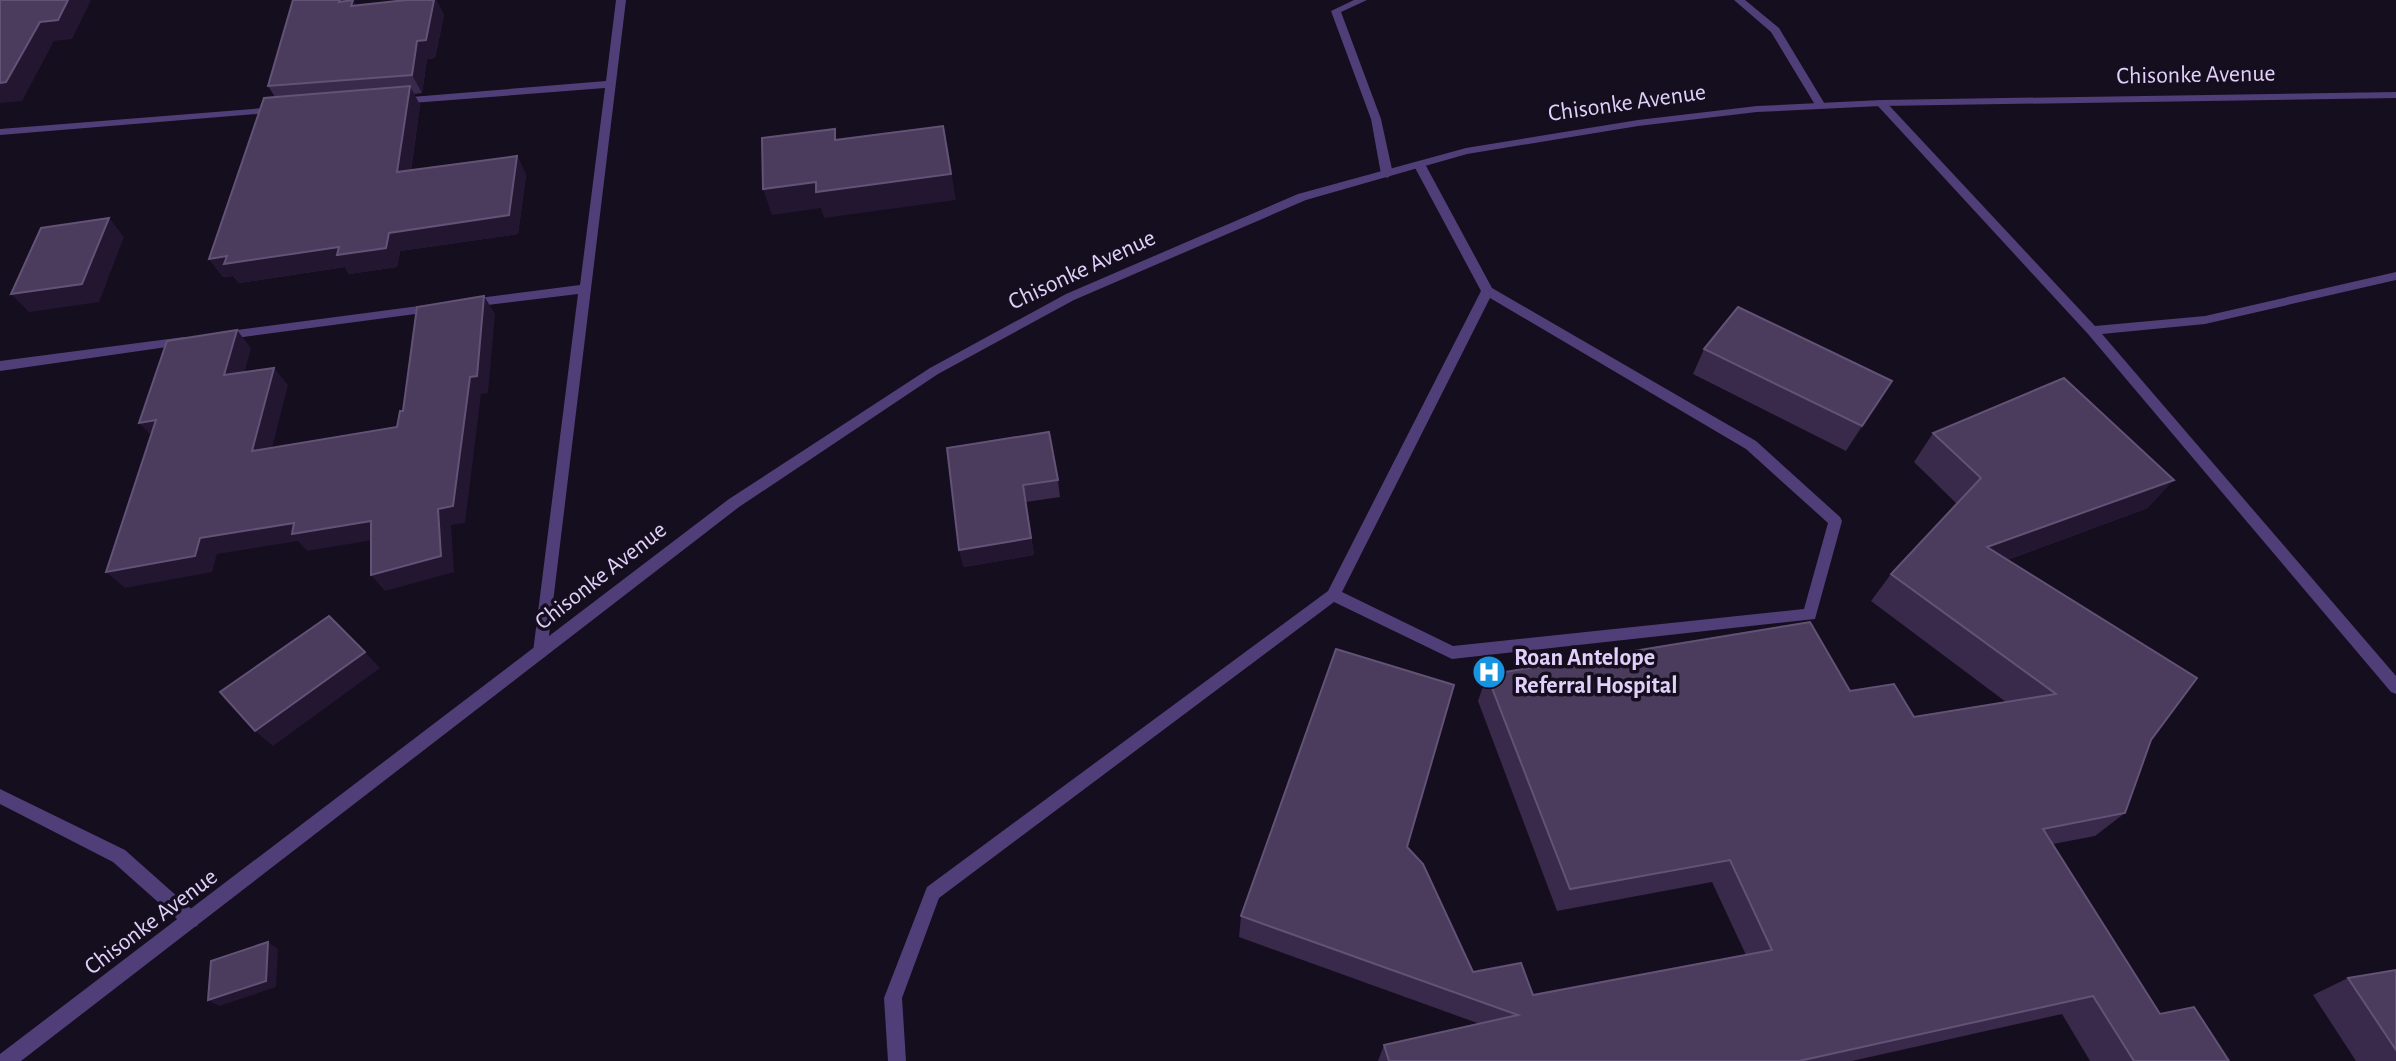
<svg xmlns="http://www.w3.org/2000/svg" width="2396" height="1061" viewBox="0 0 2396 1061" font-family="'Alegreya Sans',sans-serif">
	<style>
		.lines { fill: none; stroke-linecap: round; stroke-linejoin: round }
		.service { fill: #503e78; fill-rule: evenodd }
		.minor { fill: #503e78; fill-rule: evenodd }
		.tertiary { fill: #503e78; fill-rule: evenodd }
		.wall { fill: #39294a }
		.shaded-wall { fill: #231631 }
		.building { fill: #4b3b5d; stroke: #625276; stroke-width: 2 }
		.labels { text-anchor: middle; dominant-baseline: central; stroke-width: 7; stroke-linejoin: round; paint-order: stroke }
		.street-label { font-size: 24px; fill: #e1d0fa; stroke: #150e1e }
		.poi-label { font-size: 24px; font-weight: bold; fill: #e1d0fa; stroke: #150e1e; text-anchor: start }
	</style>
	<rect width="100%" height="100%" fill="#150e1e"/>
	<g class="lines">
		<path class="service" d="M1419,161L1425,164L1492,288L1756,441L1840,517L1842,521L1815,619L1452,659L1334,602L939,898L902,998L906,1061H888L884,998L927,887L1328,591L1481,291L1413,164ZM1490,298L1746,449L1828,523L1804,609L1453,646L1342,592Z"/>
		<g class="minor">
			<polygon points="616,0 626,0 547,652 545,657 540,658 535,657 533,652 578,294 471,307 465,303 471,299 580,285 605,88 399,104 394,101 399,98 606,81"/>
			<polygon points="1354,0 1367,0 1341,12 1381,119 1393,174 1387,178 1381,174 1371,119 1331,11"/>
			<polygon points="1734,0 1745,0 1779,28 1826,106 1825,108 1817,108 1771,32"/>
			<polygon points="1881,100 1885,101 2095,326 2205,316 2396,272 2396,280 2205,324 2102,334 2396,676 2396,694 2391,692 2088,334 1877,105 1876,103"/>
			<polygon points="277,107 282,110 281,112 0,135 0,129"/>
			<polygon points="434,304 440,308 438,311 221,340 215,336 221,332"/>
			<polygon points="184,337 190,341 188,344 0,371 0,361"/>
			<polygon points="0,789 125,850 197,914 200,920 197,926 191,928 185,926 113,862 0,804"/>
		</g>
		<polygon class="tertiary" points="2396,92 2396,98 1881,106 1757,112 1638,126 1467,154 1306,200 1074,300 938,374 739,507 21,1061 0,1061 0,1054 729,499 930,368 1066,294 1298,194 1466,148 1638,120 1757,106 1881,100"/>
	</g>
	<g class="wall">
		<polygon points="406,0 436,0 444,15 435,58 427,59 422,93 414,94 420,105 411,171 517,156 526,175 518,234 400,251 397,267 349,274 345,267 239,283 233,276 223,277 209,259 275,97 268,86 354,2 356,6"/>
		<polygon points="1704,349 1892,381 1846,451 1693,374"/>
		<polygon points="1933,433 2148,508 2007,560 2151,740 2125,813 2095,836 2053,844 2160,1014 2229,1061 2090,1061 2062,1014 1852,1061 1378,1061 1384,1045 1480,1024 1239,937 1241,916 1407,847 1473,972 1533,995 1746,955 1712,882 1557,911 1478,701 1487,675 1850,691 1914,717 2006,702 1871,601 1891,574 1957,504 1914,462"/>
		<polygon points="947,448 1058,480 1060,497 1026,502 1034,555 964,567 959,550"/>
		<polygon points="2396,970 2396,1061 2356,1061 2313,995 2348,978"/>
	</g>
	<g class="shaded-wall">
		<polygon points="68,0 91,0 72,39 54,41 22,101 0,103 0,83 40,22"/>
		<polygon points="340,0 355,0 354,2 363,18 339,2"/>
		<polygon points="434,0 436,0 444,15 435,58 427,59 422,93 412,75 417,41"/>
		<polygon points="410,86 420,105 408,191 397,172"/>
		<polygon points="943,126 956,200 824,218 821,208 772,215 763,189 816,182"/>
		<polygon points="517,156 526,175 518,234 400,251 397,267 349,274 345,267 239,283 233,276 223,277 209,259 389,233"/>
		<polygon points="109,218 124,237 99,302 29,312 11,294"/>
		<polygon points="484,296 495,314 488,393 481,394 465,523 451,525 454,572 385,591 371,575 438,509 470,377"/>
		<polygon points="237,330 251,348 239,393 224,375"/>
		<polygon points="274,368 288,385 267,468 252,451"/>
		<polygon points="1892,381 1877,406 1846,451 1862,426"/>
		<polygon points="156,420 156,440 139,423"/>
		<polygon points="2174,480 2148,508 1965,575 1987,547"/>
		<polygon points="1023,485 1034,555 964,567 959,550"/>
		<polygon points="371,521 385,538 307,551 298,541 217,554 212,572 125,588 106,572 200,538 294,523"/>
		<polygon points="365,652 380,668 273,746 255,731"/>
		<polygon points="268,942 278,949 276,987 219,1006 208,1000"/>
	</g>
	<g class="building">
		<polygon points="0,0 68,0 58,20 40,22 6,82 0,83"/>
		<polygon points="293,0 340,0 339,2 353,0 351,6 406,0 434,0 426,40 417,41 412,75 268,86"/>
		<polygon points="410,86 397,172 517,156 509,215 389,233 386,248 337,255 339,247 224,264 227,256 209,259 264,98"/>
		<polygon points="943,126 951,174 816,192 816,182 763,189 762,138 835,129 835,140"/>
		<polygon points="109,218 82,284 11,294 41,228"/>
		<polygon points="484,296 477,376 470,377 453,506 438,509 441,556 371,575 371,521 292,534 294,523 200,538 195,556 106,572 156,420 139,423 167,341 237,330 224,375 274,368 252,451 397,427 400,411 403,411 417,307"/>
		<polygon points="1738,307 1892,381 1862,426 1704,349"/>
		<polygon points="2064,378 2174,480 1987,547 2197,678 2151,740 2125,813 2043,829 2160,1014 2194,1007 2229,1061 2134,1061 2093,996 1799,1061 1389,1061 1384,1045 1518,1015 1241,916 1336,649 1454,685 1407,847 1423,864 1473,972 1521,963 1533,995 1772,950 1730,860 1570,889 1487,675 1810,622 1850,691 1894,684 1914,717 2056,694 1891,574 1981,478 1933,433"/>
		<polygon points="1049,432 1058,480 1023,485 1031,538 959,550 947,448"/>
		<polygon points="329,616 365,652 255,731 220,692"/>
		<polygon points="268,942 266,981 208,1000 211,961"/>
		<polygon points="2396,970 2396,1050 2348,978"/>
	</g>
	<defs>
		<symbol id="hospital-disc" viewBox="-11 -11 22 22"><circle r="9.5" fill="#1694e0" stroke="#150e1e"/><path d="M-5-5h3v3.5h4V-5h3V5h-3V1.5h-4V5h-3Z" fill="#fff"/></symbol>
	</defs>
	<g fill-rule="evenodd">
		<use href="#hospital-disc" x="1470" y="653" width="38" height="38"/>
	</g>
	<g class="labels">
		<g class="street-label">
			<text transform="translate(2196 75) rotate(-1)">Chisonke Avenue</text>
			<text transform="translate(1627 103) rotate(-8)">Chisonke Avenue</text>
			<text transform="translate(1082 270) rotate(-25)">Chisonke Avenue</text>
			<text transform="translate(601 576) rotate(-38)">Chisonke Avenue</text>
			<text transform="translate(151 922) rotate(-37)">Chisonke Avenue</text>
		</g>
		<g class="poi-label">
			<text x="1514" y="658">Roan Antelope<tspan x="1514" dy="28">Referral Hospital</tspan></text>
		</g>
	</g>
</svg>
